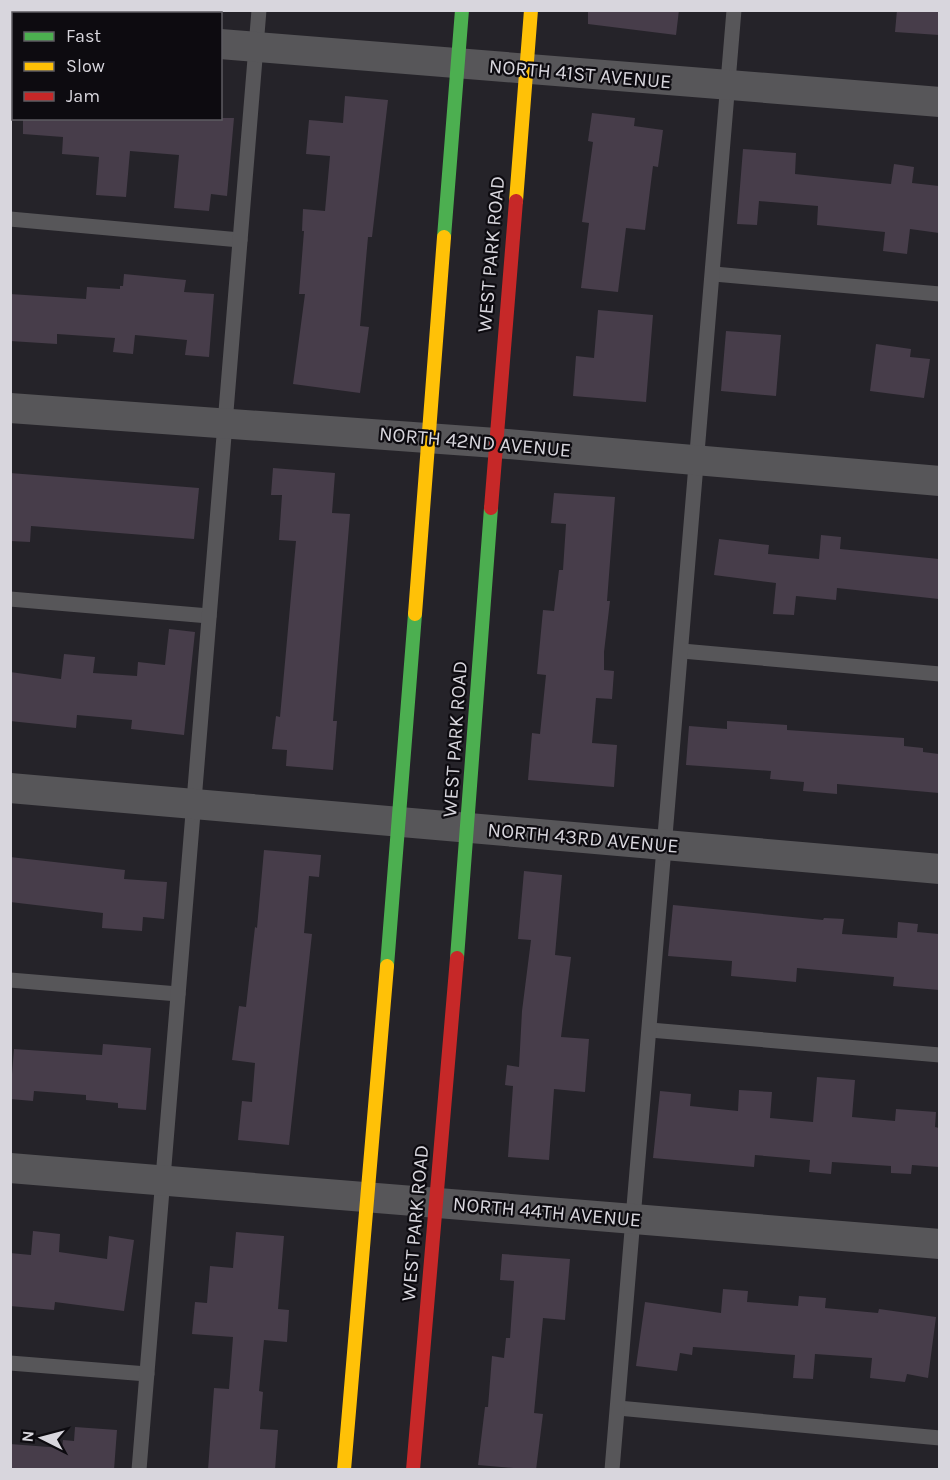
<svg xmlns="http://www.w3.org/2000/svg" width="950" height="1480" viewBox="0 0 950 1480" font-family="Karla,sans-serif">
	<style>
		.building { fill: #473d4a }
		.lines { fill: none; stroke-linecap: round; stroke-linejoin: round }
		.lane { stroke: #575659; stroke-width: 15 }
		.street { stroke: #575659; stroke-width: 30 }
		.fast { stroke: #4caf50; stroke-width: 14 }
		.slow { stroke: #ffc107; stroke-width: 14 }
		.jam { stroke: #c62828; stroke-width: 14 }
		.labels { text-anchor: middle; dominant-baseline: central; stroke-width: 4.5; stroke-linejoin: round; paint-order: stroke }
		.street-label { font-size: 20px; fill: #d8d6dd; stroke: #0d0b10 }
	</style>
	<rect width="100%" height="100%" fill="#252329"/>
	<g class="building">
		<polygon points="588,10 679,10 676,35 588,24"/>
		<polygon points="897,10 939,10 939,35 895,32"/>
		<polygon points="345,96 388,100 372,237 368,237 360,326 369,327 360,393 293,384 305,294 299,294 304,231 302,231 303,209 325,211 330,156 306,154 309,120 343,123"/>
		<polygon points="592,113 635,118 634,126 663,130 658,167 653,166 645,230 626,228 618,292 581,288 589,223 582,222 593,142 588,141"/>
		<polygon points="23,118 234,118 227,196 211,194 209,211 174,208 179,155 130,151 126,197 96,195 99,157 62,154 63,137 23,134"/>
		<polygon points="743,149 796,153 795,174 891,184 894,164 914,167 912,183 939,186 939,233 910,229 907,254 883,251 885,232 817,225 818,206 759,201 757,225 737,224"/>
		<polygon points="124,274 186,280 184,292 214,294 209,357 185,355 187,340 135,335 133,354 113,352 115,338 57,334 57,344 10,341 10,294 86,299 87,287 120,289 120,286 123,286"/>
		<polygon points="598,310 653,315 646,402 573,396 576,356 594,358"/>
		<polygon points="726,331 781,335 776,396 721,391"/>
		<polygon points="876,344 911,349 910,357 930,359 924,398 870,391"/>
		<polygon points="273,468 335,473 332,513 350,514 333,721 337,721 333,770 286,766 287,750 272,749 276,716 280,717 296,541 279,540 282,495 271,495"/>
		<polygon points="10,473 199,488 194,539 31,526 30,542 10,541"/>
		<polygon points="554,493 615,497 607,601 610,601 604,652 604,670 614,671 612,699 596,698 592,743 617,745 614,787 528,780 532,733 540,734 546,675 537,674 543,610 554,611 559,570 563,570 566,524 551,523"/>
		<polygon points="821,535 841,537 840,549 939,559 939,599 837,588 836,600 796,596 794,615 773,614 776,583 714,575 719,539 769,545 768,554 819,559"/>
		<polygon points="169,629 195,632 184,735 131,729 132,720 77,715 76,728 10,721 10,672 61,679 64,654 95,657 93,673 137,676 138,662 165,665"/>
		<polygon points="727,721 787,725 787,730 904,738 904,746 923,748 923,752 939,754 939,793 837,784 837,794 803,791 804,782 770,779 771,771 686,765 689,726 727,729"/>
		<polygon points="264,850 321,855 319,877 309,876 304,933 312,934 289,1145 238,1140 242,1101 252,1102 255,1063 232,1060 239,1006 246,1007 255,927 257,928"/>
		<polygon points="10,857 125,870 124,879 167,882 164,919 143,917 142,931 102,928 103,913 10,902"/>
		<polygon points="524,871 562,875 555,955 571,957 561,1037 589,1039 585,1092 554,1089 549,1160 508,1157 513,1086 505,1085 507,1065 519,1067 522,1011 531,940 518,939"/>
		<polygon points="673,905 823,920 824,918 844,919 842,934 897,938 898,922 918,924 917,932 939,934 939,990 893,986 894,977 797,968 796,982 731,976 732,961 668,956"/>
		<polygon points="103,1044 151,1048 146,1110 118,1108 118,1103 86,1100 86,1095 34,1091 33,1101 10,1099 14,1049 102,1055"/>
		<polygon points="817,1077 855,1080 852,1117 895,1121 896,1109 936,1112 935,1127 939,1128 939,1167 912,1165 911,1174 891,1173 891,1166 832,1162 831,1174 809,1172 810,1160 755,1155 754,1167 653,1158 660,1091 691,1094 690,1106 738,1111 739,1090 772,1092 770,1118 813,1122"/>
		<polygon points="33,1231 60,1234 59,1252 107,1259 109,1236 134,1240 124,1311 55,1302 54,1310 10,1306 10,1253 31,1255"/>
		<polygon points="236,1232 284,1236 278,1309 289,1310 287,1342 264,1340 259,1391 263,1392 260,1429 278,1430 275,1470 208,1470 214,1388 229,1389 233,1337 192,1334 195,1302 207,1303 210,1266 233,1268"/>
		<polygon points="502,1254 570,1259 565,1320 543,1318 534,1413 543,1414 536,1470 478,1465 485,1407 488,1407 492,1356 504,1358 506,1338 510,1338 514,1281 500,1280"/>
		<polygon points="723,1289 748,1291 747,1302 798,1306 799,1296 826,1298 825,1308 878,1313 879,1309 936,1317 928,1378 907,1374 905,1382 870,1378 872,1358 815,1354 813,1379 793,1378 795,1355 693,1347 692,1355 680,1353 677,1371 636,1366 645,1302 721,1313"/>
		<polygon points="75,1427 117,1430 114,1470 10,1470 10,1444 62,1448 63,1440 74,1441"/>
	</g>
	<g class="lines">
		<g class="lane">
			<polyline points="10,219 240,240"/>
			<polyline points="714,274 940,294"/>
			<polyline points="10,599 209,616"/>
			<polyline points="682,651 940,674"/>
			<polyline points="10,980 178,994"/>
			<polyline points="650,1030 940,1055"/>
			<polyline points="10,1363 147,1374"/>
			<polyline points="618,1408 940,1438"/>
			<polyline points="139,1470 259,10"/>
			<polyline points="612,1470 734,10"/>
		</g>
		<g class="street">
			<polyline points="10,26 14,27"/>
			<polyline points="220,44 940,102"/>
			<polyline points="10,408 496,443 940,481"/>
			<polyline points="10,788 940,869"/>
			<polyline points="10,1168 940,1244"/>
		</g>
		<g class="fast">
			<polyline points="444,237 462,10"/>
			<polyline points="457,958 491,508"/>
			<polyline points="387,966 415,614"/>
		</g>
		<g class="slow">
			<polyline points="516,201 531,10"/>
			<polyline points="415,614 444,237"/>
			<polyline points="344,1470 387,966"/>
		</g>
		<g class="jam">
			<polyline points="491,508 516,201"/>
			<polyline points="413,1470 457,958"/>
		</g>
	</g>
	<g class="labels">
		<g class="street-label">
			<text transform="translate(580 74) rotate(5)">NORTH 41ST AVENUE</text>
			<text transform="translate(491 254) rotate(-85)">WEST PARK ROAD</text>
			<text transform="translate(475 442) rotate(5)">NORTH 42ND AVENUE</text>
			<text transform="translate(455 739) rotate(-86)">WEST PARK ROAD</text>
			<text transform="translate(583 838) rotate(5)">NORTH 43RD AVENUE</text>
			<text transform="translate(547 1212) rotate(5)">NORTH 44TH AVENUE</text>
			<text transform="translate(415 1223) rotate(-85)">WEST PARK ROAD</text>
		</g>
	</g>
	<rect width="950" height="1480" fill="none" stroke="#d8d6dd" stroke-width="24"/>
	<rect x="12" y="12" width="210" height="108" fill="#0d0b10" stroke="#5e5c62" stroke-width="1.5"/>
	<rect x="24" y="32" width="30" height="9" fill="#4caf50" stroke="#5e5c62" stroke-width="1.5"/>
	<text x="66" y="42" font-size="18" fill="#d8d6dd">Fast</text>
	<rect x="24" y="62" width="30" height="9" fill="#ffc107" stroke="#5e5c62" stroke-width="1.5"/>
	<text x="66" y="72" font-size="18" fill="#d8d6dd">Slow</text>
	<rect x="24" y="92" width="30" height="9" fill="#c62828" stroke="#5e5c62" stroke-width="1.5"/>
	<text x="66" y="102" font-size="18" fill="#d8d6dd">Jam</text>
	<g transform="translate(42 1438) rotate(276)" stroke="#0d0b10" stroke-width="4.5" paint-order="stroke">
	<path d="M0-4.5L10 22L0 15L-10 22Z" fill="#d8d6dd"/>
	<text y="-9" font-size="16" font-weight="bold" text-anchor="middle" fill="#d8d6dd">N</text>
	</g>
</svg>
